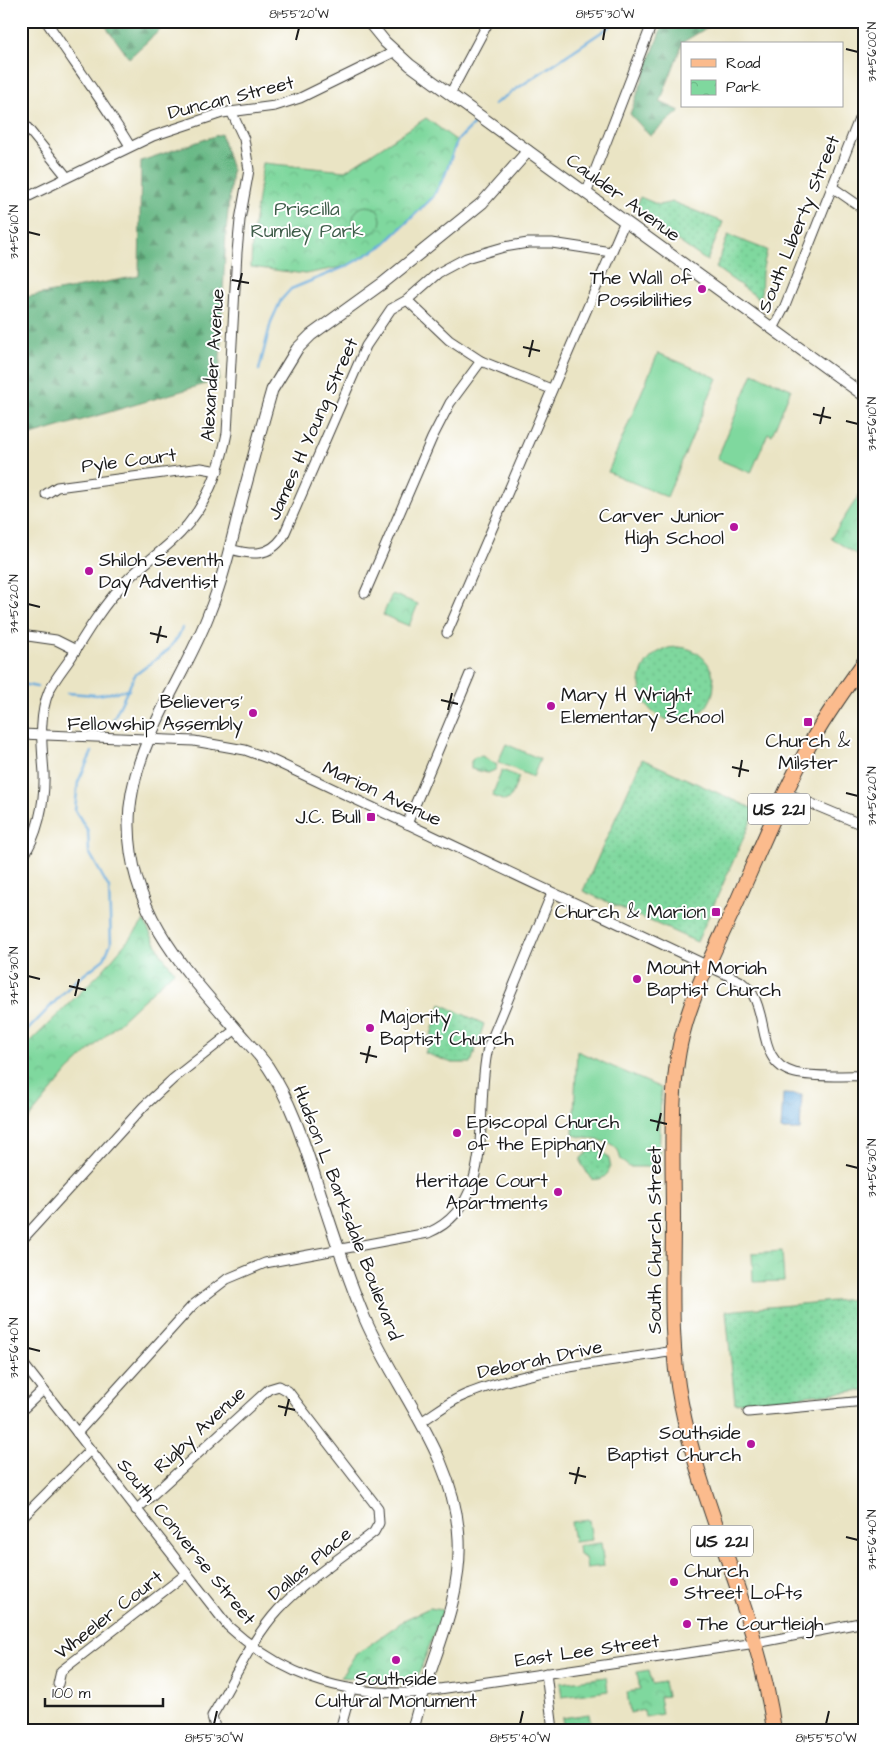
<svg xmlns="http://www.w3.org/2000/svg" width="886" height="1751" viewBox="0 0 886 1751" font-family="'Architects Daughter',sans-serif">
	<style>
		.grass { fill: url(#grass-dots); stroke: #4e7a5d }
		.forest { fill: url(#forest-firs); stroke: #426a50 }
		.park { fill: url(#park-crowns); stroke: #4e7a5d }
		.garden { fill: #7fd89e; stroke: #4e7a5d }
		.water { fill: url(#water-ripples); stroke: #42647c }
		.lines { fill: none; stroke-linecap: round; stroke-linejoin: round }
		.stream { stroke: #68acdd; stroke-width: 2.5 }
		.minor-casing { stroke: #3b3a35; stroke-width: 11 }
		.tertiary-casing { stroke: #3b3a35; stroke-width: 13 }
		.primary-casing { stroke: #3b3a35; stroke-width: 16 }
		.minor { stroke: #fff; stroke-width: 9 }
		.tertiary { stroke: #fff; stroke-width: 11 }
		.primary { stroke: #fbbb8d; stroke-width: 14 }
		.ticks { fill: none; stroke: #1c1c1c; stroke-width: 2 }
		.poi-dot { fill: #b5179e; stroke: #fff; stroke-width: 2 }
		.labels { text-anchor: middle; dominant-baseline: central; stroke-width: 4; stroke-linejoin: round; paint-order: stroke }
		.shield { fill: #fff; stroke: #606060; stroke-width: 1 }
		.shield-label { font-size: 18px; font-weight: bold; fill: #1c1c1c }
		.street-label { font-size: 19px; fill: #1c1c1c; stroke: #fff }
		.park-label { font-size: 19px; fill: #3f5e4a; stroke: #fff }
		.poi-label { font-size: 19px; fill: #1c1c1c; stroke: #fff; text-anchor: end }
		.neatline { fill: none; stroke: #1c1c1c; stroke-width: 2 }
		.ticks-label { font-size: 12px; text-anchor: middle; fill: #1c1c1c }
	</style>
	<defs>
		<pattern id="grass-dots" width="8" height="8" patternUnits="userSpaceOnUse" patternTransform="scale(1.25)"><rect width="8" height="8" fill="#7fd89e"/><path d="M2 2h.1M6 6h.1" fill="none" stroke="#6db988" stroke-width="1.8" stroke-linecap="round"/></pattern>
		<pattern id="forest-firs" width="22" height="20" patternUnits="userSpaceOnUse" patternTransform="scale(1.25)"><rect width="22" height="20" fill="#67b885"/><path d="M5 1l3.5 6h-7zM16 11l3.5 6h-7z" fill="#54956c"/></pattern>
		<pattern id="park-crowns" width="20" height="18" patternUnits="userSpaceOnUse" patternTransform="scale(1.25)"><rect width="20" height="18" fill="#7fd89e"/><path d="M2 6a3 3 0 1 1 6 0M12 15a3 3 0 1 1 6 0" fill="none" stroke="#6db988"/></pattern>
		<pattern id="water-ripples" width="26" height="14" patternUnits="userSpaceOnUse" patternTransform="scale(1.25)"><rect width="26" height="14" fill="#68acdd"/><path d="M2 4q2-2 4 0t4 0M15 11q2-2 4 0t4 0" fill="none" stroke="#558bb2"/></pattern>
	</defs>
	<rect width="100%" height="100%" fill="#fff"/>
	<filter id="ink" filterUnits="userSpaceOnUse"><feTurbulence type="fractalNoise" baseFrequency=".02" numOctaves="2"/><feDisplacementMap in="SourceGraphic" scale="10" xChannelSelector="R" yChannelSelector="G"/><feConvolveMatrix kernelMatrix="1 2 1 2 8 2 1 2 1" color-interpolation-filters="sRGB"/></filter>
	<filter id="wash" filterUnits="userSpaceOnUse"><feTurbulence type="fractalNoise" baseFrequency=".0096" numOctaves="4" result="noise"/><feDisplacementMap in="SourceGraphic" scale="20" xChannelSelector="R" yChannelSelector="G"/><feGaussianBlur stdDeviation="1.12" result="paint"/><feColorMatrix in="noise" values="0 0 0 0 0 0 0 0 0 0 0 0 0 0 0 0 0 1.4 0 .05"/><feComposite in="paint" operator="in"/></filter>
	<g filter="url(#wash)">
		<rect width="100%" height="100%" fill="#eae4c4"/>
		<g class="grass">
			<polygon points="640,197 659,205 673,202 723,222 707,261 635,212"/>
			<polygon points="728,235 767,250 762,272 761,300 716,268"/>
			<circle cx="677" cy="684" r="37"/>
			<polygon points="642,759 756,810 697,942 583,891"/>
			<polygon points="441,1004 484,1024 471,1063 452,1063 425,1053"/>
			<path d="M591,1150C619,1149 614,1184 591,1179L581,1163V1158Z"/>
			<polygon points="865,1298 865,1390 735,1403 726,1311"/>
			<polygon points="589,1714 592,1730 564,1730 562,1718"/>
		</g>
		<g class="forest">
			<polygon points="102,21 170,21 129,58"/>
			<polygon points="664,21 718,21 683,42 660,102 680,111 650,136 630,114"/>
			<polygon points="221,134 232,170 226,232 219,380 21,438 21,298 139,276 141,161"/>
		</g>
		<g class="park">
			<polygon points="426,118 457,141 445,175 433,197 382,246 347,266 305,274 251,267 252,240 263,163 345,171"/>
			<polygon points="865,486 865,560 831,538"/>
			<polygon points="392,594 418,604 409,626 383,615"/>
			<polygon points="482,756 497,765 495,770 488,773 471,769 471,761 475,757"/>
			<polygon points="502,770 519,777 511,797 505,801 492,796"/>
			<polygon points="144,921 162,955 174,971 68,1071 21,1128 21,1051 104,969"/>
			<polygon points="782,1251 784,1281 753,1282 752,1253"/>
			<polygon points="601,1543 604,1566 587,1568 585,1558 579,1555 578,1546"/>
			<polygon points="429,1608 443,1610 415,1684 341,1677 355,1655 406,1619"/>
			<polygon points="649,1670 652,1684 664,1682 667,1696 659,1697 662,1714 645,1717 644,1710 630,1713 627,1692 640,1690 637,1672"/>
			<polygon points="606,1677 608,1691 562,1697 560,1683"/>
		</g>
		<g class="garden">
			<circle cx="367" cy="220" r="14"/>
			<polygon points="658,353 717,378 667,497 608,472"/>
			<polygon points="753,373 791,389 772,435 768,433 751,473 717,459"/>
			<polygon points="506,744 540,759 533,777 498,762"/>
			<polygon points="577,1051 661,1088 659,1167 629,1167 621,1160 618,1150 610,1143 573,1135"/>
			<polygon points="589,1520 592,1540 574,1542 571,1522"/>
		</g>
		<polygon class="water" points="783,1094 802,1095 800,1130 781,1130"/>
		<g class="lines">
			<g class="stream">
				<polyline points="494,104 618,21"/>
				<polyline points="259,370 271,322 281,300 291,289 347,266 382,246 433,197 445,175 457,141 474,124"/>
				<polyline points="21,684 37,687"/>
				<polyline points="67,693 97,695 129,690"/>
				<polyline points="113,720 135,675 167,651 178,637 182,628"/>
				<polyline points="21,1037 72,984 104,959 111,943 109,888 89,852 88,831 75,810 78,782 92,752"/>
			</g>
		</g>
	</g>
	<g filter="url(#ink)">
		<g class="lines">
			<defs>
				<g id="minor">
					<path d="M46,21C74,63 104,103 130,146"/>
					<polyline points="450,94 489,21"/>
					<polyline points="21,120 67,177"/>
					<polyline points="832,187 865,210"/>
					<polyline points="586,194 653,21"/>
					<polyline points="21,200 153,136 222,113 275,106 300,98 394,52"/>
					<polyline points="407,300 449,340 481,361 551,389"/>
					<polyline points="773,329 785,306 865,104"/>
					<polyline points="46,494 57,487 201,468 218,471"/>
					<path d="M230,549C251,555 269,557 283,537L366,346L391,309L407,300L438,273L466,258L504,247L528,243H552L611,252"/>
					<polyline points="365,593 432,438 450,403 481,361"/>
					<polyline points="447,633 625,221"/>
					<polyline points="21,635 56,640 76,650"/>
					<path d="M21,734L194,741L245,750L270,759L740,981C745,985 750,989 753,995C768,1020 758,1064 795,1073C816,1078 842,1075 865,1076"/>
					<polyline points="786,793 865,826"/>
					<polyline points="407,824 470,674"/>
					<path d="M21,860C38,836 45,802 44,773C42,746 38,717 49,691C55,678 65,667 72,656C88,630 104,604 125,582C139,567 156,556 171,542C203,514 219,475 227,433L237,252L240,220L249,170L244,139L231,111"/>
					<polyline points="21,1241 144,1106 173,1079 236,1029"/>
					<path d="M21,1361L228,1626C283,1676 338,1694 412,1693L756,1643L865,1622"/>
					<polyline points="21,1411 43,1390"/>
					<polyline points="748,1412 865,1401"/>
					<path d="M421,1422C437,1412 452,1399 470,1393C534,1368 607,1362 675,1351"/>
					<path d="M77,1433L193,1305L227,1279L265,1263L428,1233C499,1203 473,1109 488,1048L552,893"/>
					<path d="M136,1510L269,1389L279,1386L288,1391L378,1508L379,1523L374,1532C342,1557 306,1580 279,1609C252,1638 233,1682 212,1716L215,1727"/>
					<polyline points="21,1519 90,1450"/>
					<polyline points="546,1673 553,1730"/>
					<polyline points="58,1684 61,1671 186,1574"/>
					<polyline points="340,1730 351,1690"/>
				</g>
				<g id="tertiary">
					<polyline points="368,21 385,42 410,65 865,396"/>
					<path d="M413,1730C427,1665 462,1608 459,1539C455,1455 397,1393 365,1319C345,1272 330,1223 314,1174C302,1137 290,1100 268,1067C258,1053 246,1041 235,1028C182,967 130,912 129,826C128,750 182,683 208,616C223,579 232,541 241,503C251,466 261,428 272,390L297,349L311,335L383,283L482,203L528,151"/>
				</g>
				<path id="primary" d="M774,1730C759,1617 703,1515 681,1403C669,1343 673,1279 673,1217C673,1162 669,1089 682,1036C693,991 716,948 735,906C759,852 781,797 809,746C825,716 845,689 865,661"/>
			</defs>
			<use href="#minor" class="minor-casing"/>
			<use href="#tertiary" class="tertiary-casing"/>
			<use href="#primary" class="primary-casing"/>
			<use href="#minor" class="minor"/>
			<use href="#tertiary" class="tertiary"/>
			<use href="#primary" class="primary"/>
		</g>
	</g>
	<path class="ticks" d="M296,40L299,28M603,40L605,28M846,49L858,52M28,232L40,235M232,280L249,283M238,290L242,273M523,347L540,351M529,357L533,340M813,414L831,418M846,421L858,424M820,424L824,407M28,604L40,607M150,633L167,637M157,643L161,626M441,700L458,704M448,710L452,693M732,767L749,771M739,777L742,760M846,793L858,796M28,976L40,979M69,986L86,990M75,996L79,979M360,1053L377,1057M366,1063L370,1046M650,1120L667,1124M657,1131L661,1113M846,1165L858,1168M28,1348L40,1351M278,1406L295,1410M285,1416L289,1399M569,1473L586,1477M575,1484L579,1467M846,1537L858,1540M214,1724L217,1711M520,1724L523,1711M826,1724L829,1711"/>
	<g class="poi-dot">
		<circle cx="702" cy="289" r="5"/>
		<circle cx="734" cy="527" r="5"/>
		<circle cx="89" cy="571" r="5"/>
		<circle cx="551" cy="706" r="5"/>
		<circle cx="253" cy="713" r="5"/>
		<rect x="803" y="717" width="10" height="10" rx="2.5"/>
		<rect x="366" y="812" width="10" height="10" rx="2.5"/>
		<rect x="711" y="907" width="10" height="10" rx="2.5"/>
		<circle cx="637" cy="979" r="5"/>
		<circle cx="370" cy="1028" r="5"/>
		<circle cx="457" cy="1133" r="5"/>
		<circle cx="558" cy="1192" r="5"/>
		<circle cx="751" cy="1444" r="5"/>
		<circle cx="674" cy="1582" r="5"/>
		<circle cx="687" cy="1624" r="5"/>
		<circle cx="396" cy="1660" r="5"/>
	</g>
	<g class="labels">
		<g class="shield">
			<rect x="748" y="793.5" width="62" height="31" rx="4"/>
			<rect x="691" y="1525.5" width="62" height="31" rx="4"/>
		</g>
		<g class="shield-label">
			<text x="779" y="809">US 221</text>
			<text x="722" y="1541">US 221</text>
		</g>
		<g class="street-label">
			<text transform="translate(231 98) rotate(-14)">Duncan Street</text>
			<text transform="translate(623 198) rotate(36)">Caulder Avenue</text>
			<text transform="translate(799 224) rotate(-68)">South Liberty Street</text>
			<text transform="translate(213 365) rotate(-86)">Alexander Avenue</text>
			<text transform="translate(313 429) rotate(-66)">James H Young Street</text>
			<text transform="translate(129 461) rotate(-7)">Pyle Court</text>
			<text transform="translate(382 794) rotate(25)">Marion Avenue</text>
			<text transform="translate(347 1213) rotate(69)">Hudson L Barksdale Boulevard</text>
			<text transform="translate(655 1240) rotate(-90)">South Church Street</text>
			<text transform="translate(540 1360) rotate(-12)">Deborah Drive</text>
			<text transform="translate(200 1430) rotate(-43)">Rigby Avenue</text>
			<text transform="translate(186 1542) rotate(51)">South Converse Street</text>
			<text transform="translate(310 1564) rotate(-40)">Dallas Place</text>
			<text transform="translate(109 1615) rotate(-38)">Wheeler Court</text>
			<text transform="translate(587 1651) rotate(-8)">East Lee Street</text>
		</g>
		<g class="park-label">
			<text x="307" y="209">Priscilla<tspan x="307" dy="22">Rumley Park</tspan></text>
		</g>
		<g class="poi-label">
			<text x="692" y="278">The Wall of<tspan x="692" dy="22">Possibilities</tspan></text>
			<text x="724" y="516">Carver Junior<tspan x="724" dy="22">High School</tspan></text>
			<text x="99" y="560" text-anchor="start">Shiloh Seventh<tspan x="99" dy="22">Day Adventist</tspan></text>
			<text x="561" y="695" text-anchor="start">Mary H Wright<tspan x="561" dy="22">Elementary School</tspan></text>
			<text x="243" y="702">Believers'<tspan x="243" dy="22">Fellowship Assembly</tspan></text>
			<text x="808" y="741" text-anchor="middle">Church &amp;<tspan x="808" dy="22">Milster</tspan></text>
			<text x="361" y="817">J.C. Bull</text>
			<text x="706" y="912">Church &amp; Marion</text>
			<text x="647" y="968" text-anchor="start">Mount Moriah<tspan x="647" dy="22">Baptist Church</tspan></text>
			<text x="380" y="1017" text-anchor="start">Majority<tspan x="380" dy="22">Baptist Church</tspan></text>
			<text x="467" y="1122" text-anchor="start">Episcopal Church<tspan x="467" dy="22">of the Epiphany</tspan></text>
			<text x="548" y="1181">Heritage Court<tspan x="548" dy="22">Apartments</tspan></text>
			<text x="741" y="1433">Southside<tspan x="741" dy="22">Baptist Church</tspan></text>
			<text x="684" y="1571" text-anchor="start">Church<tspan x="684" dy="22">Street Lofts</tspan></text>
			<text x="697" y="1624" text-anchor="start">The Courtleigh</text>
			<text x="396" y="1679" text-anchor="middle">Southside<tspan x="396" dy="22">Cultural Monument</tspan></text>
		</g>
	</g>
	<rect width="886" height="1751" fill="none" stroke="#fff" stroke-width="55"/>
	<rect x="681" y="42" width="162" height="65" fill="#ffffff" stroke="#a4a4a4"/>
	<rect x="691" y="59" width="25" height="8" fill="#fbbb8d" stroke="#a4a4a4"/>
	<text x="726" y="68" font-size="15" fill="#1c1c1c">Road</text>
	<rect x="691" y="80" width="25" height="15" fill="url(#park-crowns)" stroke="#a4a4a4"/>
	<text x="726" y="92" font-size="15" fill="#1c1c1c">Park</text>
	<path d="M45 1698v8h118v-8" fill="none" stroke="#1c1c1c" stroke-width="2.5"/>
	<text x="52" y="1698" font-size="15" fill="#1c1c1c" stroke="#ffffff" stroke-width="4" paint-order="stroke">100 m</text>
	<rect x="28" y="28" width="830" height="1696" class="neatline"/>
	<g class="ticks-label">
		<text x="299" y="18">81°55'20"W</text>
		<text x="605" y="18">81°55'30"W</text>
		<text transform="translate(872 52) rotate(-90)" y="4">34°56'00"N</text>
		<text transform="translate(14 232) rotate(-90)" y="4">34°56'10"N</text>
		<text transform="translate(872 424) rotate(-90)" y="4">34°56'10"N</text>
		<text transform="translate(14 604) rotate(-90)" y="4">34°56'20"N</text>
		<text transform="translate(872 796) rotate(-90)" y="4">34°56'20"N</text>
		<text transform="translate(14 976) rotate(-90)" y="4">34°56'30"N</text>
		<text transform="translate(872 1168) rotate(-90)" y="4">34°56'30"N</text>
		<text transform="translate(14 1348) rotate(-90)" y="4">34°56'40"N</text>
		<text transform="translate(872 1540) rotate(-90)" y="4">34°56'40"N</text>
		<text x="214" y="1742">81°55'30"W</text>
		<text x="520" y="1742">81°55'40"W</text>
		<text x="826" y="1742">81°55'50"W</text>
	</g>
</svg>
